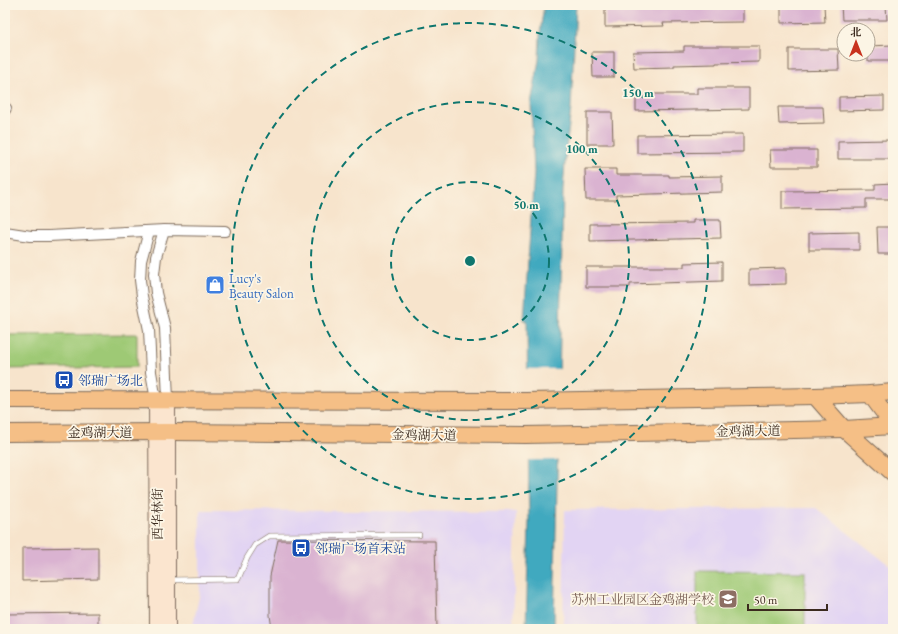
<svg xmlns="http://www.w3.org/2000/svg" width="898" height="634" viewBox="0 0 898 634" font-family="'EB Garamond','Noto Serif SC',serif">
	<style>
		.built { fill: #e2d4f3 }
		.green { fill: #9ec975; stroke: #6c7a4a }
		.water { fill: #3fa9bf; stroke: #3d6a6e }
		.pier { fill: #f7e4cc }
		.building { fill: #dab3d1 }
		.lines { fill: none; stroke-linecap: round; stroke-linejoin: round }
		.lane-casing { stroke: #7d6b5b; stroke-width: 6 }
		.street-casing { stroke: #7d6b5b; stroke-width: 12 }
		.secondary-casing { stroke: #7d6b5b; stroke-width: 16 }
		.primary-casing { stroke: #7d6b5b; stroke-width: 18 }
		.lane { stroke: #fff; stroke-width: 5 }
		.street { stroke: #fff; stroke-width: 10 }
		.secondary { stroke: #fbe5cf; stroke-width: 14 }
		.primary { stroke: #f5bf86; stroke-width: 16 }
		.ring { fill: none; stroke: #0f766e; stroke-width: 2; stroke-dasharray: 7 5 }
		.labels { text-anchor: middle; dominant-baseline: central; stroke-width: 3.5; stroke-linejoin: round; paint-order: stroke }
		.shop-label { font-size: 13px; fill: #366cbe; stroke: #fcf5e5; text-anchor: start }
		.transit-label { font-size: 13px; fill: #164399; stroke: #fcf5e5; text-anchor: start }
		.street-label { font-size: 13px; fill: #3b2a1e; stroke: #fcf5e5 }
		.education-label { font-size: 13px; fill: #785e54; stroke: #fcf5e5; text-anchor: end }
		.centre { fill: #0f766e; stroke: #fcf5e5; stroke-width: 2 }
		.ring-label { font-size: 12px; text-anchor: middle; font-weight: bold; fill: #0f766e; stroke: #fcf5e5; stroke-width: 3.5; stroke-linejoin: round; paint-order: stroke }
	</style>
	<rect width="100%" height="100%" fill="#fcf5e5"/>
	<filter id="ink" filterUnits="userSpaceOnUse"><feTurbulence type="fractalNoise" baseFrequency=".025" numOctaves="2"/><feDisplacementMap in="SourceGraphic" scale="8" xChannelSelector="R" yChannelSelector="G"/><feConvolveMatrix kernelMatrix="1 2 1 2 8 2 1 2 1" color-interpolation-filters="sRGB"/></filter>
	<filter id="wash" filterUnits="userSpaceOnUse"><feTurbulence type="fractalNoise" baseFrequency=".012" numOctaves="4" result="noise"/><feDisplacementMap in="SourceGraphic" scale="16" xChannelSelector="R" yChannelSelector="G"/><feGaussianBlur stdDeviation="0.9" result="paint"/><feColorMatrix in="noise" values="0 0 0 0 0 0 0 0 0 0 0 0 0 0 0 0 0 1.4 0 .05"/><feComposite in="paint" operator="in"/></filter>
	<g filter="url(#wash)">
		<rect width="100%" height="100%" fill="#f7e4cc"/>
		<g class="built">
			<polygon points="816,508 893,568 893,629 563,629 565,510"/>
			<polygon points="200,510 516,512 513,629 192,629 200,593"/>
		</g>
		<g class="green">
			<polygon points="137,334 137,367 5,369 5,335"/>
			<polygon points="697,571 805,572 805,629 697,629"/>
		</g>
		<polygon class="water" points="544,5 576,5 571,109 566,150 563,190 554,629 526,629 529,521 527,320 524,320 534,172 531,103 539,60 540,33"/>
		<polygon class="pier" points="525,369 561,369 559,460 526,460"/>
		<g id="blocks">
			<g class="building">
				<polygon points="678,5 743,5 743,22 663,23 664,26 605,27 605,7"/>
				<polygon points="824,5 825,22 781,23 781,6"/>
				<polygon points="841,5 886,5 887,20 842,20"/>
				<polygon points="893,45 893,61 868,61 868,46"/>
				<polygon points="684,46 759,46 759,62 716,63 716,64 674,65 674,67 634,68 633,52 684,51"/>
				<polygon points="789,49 838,49 839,70 789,71"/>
				<polygon points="592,52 614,52 614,77 593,77"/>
				<polygon points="697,88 749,88 749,109 636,111 636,94 697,94"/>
				<polygon points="884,96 884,110 839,111 839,97"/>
				<polygon points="778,107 823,107 824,123 779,124"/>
				<polygon points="587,112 612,112 613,144 587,144"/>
				<polygon points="743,134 743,152 637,153 637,135"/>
				<polygon points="890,140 890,159 838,159 838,141"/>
				<polygon points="770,150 817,150 817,167 771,167"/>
				<polygon points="585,169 616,169 616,175 669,175 669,177 722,176 722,192 616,195 616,200 586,200"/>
				<polygon points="893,183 893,199 866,199 866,208 782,209 782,191 875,190 875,184"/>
				<polygon points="693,220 720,220 721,238 590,241 590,224 693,223"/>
				<polygon points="877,227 893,227 893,254 878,254"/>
				<polygon points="859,232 859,250 809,250 809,233"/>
				<polygon points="722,262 722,281 630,284 630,287 586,287 586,267 684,267 684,263"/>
				<polygon points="786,268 786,284 749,285 749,269"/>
				<polygon points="278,540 435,541 437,629 272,629 270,615 270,576"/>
				<polygon points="98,547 98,579 22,581 22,548"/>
				<polygon points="98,613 98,629 5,629 5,614"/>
			</g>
		</g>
	</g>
	<g filter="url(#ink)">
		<use href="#blocks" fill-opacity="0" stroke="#7d6b5b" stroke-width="1"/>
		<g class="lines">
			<defs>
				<polyline id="lane" points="168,580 238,579 247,558 255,545 269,536 419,535"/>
				<g id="street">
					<polyline points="5,110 6,108"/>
					<polyline points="164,230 156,257 154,274 156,293 165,328 168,400"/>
					<polyline points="149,231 141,261 140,280 142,296 149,330 151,372 156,400"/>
					<polyline points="5,232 31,236 49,236 164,230 225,231"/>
				</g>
				<g id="secondary">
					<polyline points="156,400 157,629"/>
					<polyline points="168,400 168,629"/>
				</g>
				<g id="primary">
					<polyline points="870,394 893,425"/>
					<polyline points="815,396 844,429 893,473"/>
					<polyline points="5,400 525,401 815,396 870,394 893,392"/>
					<polyline points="5,433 168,432 525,435 844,429 893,426"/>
				</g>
			</defs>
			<use href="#lane" class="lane-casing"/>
			<use href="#street" class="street-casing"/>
			<use href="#secondary" class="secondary-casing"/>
			<use href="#primary" class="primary-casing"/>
			<use href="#lane" class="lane"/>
			<use href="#street" class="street"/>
			<use href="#secondary" class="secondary"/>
			<use href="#primary" class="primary"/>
		</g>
	</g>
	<g class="ring">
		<circle cx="470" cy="261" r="79"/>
		<circle cx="470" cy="261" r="159"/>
		<circle cx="470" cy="261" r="238"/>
	</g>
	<defs>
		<symbol id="shop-square" viewBox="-11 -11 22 22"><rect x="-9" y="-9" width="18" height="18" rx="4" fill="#3f7fe0" stroke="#fcf5e5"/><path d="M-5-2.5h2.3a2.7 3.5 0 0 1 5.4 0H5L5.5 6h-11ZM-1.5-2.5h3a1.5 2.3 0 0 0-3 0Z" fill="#fff"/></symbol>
		<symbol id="bus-square" viewBox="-11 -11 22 22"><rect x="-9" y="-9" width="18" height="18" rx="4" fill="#1a4fb4" stroke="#fcf5e5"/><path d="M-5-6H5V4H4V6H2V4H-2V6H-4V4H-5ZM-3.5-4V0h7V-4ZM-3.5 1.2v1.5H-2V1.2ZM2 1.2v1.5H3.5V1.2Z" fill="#fff"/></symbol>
		<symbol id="school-square" viewBox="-11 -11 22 22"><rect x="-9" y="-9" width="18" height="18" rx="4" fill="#8d6e63" stroke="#fcf5e5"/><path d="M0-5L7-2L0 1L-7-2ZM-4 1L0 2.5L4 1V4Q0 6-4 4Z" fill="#fff"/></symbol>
	</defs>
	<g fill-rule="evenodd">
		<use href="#shop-square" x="204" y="274" width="22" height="22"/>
		<use href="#bus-square" x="53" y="369" width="22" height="22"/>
		<use href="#bus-square" x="290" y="537" width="22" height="22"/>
		<use href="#school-square" x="717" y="588" width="22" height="22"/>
	</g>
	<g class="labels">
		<g class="shop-label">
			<text x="229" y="278">Lucy's<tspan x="229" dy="15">Beauty Salon</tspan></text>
		</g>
		<g class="transit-label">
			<text x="78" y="380">邻瑞广场北</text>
			<text x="315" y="548">邻瑞广场首末站</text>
		</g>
		<g class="street-label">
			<text transform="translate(748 431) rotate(-1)">金鸡湖大道</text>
			<text x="100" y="432">金鸡湖大道</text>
			<text transform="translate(424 435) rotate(1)">金鸡湖大道</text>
			<text transform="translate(157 514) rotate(-90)">西华林街</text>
		</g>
		<g class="education-label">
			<text x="714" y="599">苏州工业园区金鸡湖学校</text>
		</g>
	</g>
	<circle cx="470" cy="261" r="6" class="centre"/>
	<g class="ring-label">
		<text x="638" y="97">150 m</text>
		<text x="582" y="153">100 m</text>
		<text x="526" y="209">50 m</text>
	</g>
	<rect width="898" height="634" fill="none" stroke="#fcf5e5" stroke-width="20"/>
	<g transform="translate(856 42)"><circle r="19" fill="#fcf5e5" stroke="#afa495"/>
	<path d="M0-3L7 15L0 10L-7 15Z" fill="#c8321e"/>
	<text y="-6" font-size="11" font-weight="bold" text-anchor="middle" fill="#3b2a1e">北</text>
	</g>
	<path d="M748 604v6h79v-6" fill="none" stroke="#3b2a1e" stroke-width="2"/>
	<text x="754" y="604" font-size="12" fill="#3b2a1e" stroke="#fcf5e5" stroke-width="3" paint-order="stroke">50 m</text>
</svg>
